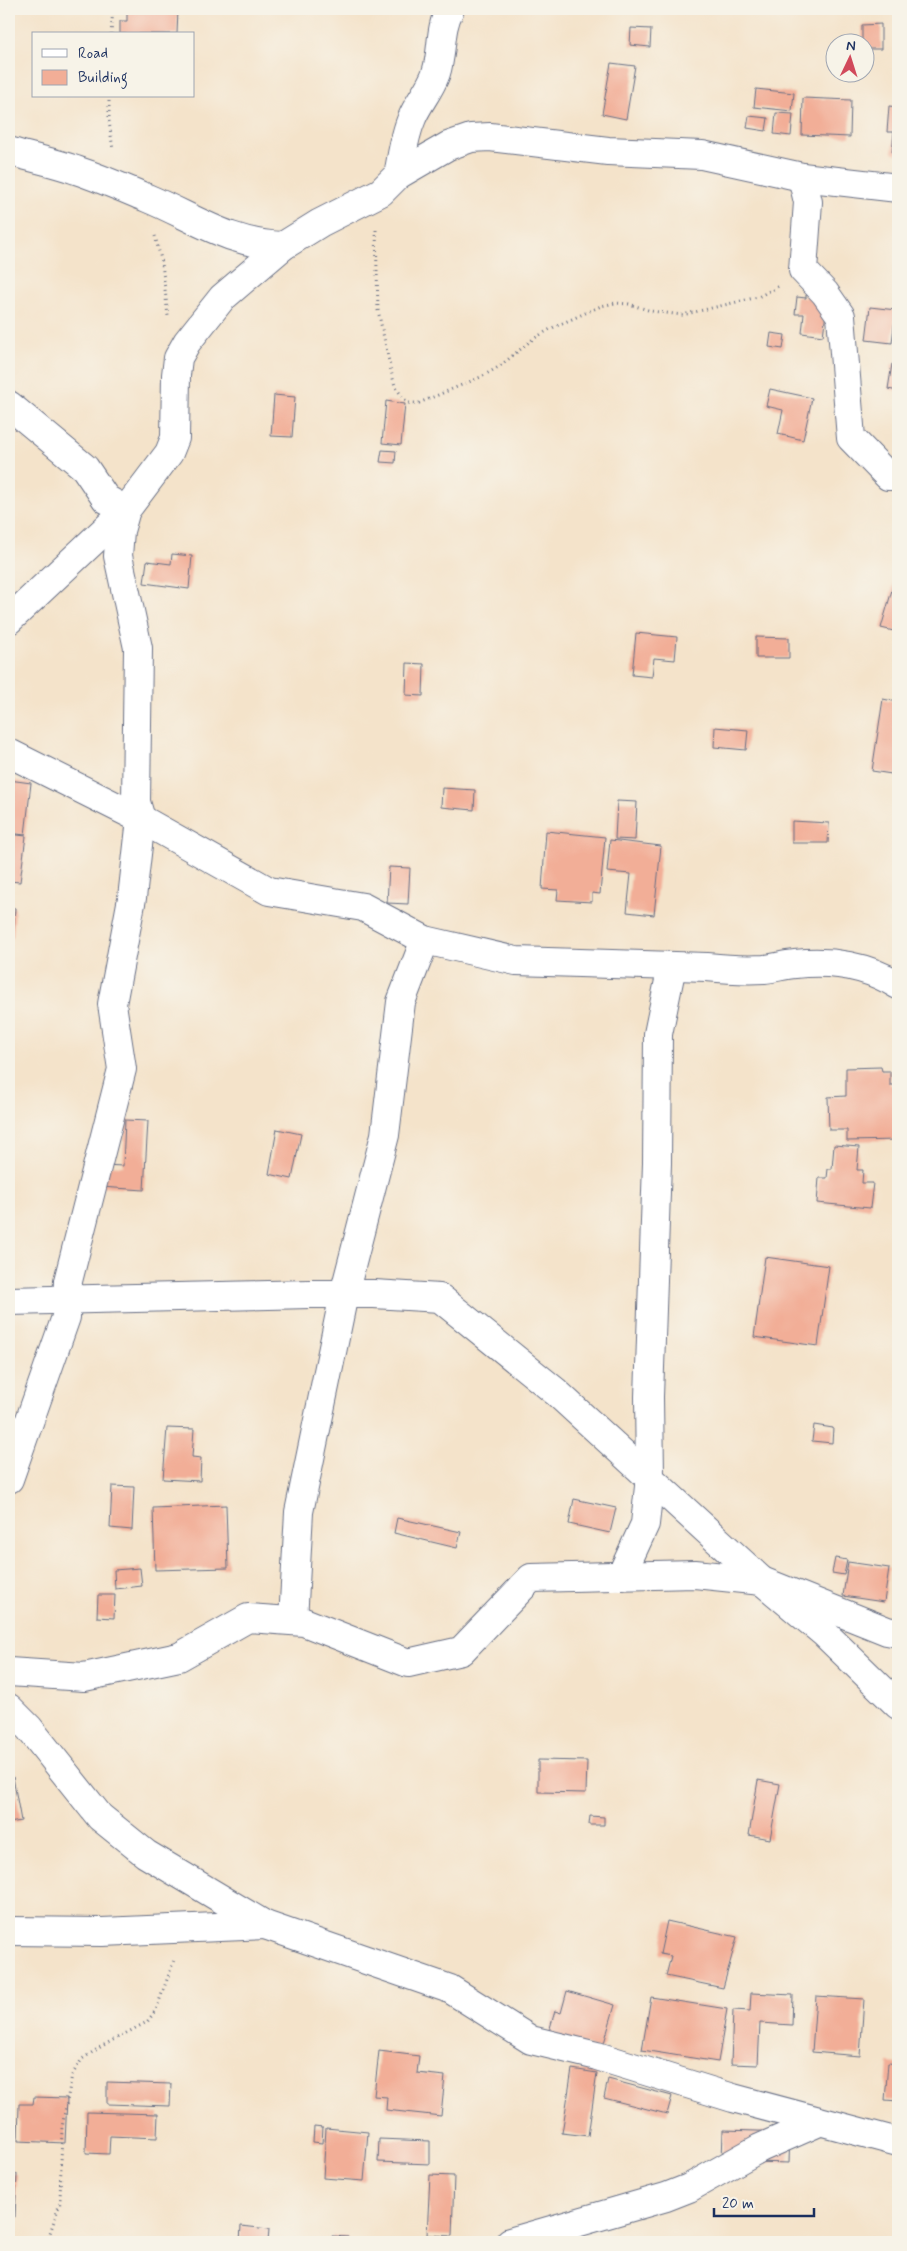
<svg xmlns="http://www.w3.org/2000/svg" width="907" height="2251" viewBox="0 0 907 2251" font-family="Mynerve,sans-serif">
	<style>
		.building { fill: #f2ae97 }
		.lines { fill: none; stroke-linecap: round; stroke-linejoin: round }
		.minor-casing { stroke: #676e84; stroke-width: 30 }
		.path { stroke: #676e84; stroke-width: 3; stroke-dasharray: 1 4; stroke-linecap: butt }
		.minor { stroke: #fff; stroke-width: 28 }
	</style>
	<rect width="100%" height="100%" fill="#f7f3e8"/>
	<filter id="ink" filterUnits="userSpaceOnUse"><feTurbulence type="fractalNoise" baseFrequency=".02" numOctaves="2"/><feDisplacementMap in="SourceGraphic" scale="10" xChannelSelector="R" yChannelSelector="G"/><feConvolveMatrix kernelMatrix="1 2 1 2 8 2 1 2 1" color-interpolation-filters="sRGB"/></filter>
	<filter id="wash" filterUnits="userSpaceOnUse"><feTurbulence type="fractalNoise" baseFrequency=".0096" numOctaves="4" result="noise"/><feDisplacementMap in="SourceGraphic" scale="20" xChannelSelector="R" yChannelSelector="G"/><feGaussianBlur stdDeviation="1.12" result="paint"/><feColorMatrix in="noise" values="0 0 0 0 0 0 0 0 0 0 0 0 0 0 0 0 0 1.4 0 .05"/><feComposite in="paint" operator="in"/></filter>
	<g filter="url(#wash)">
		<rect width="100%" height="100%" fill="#f4e3ca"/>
		<g id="blocks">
			<g class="building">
				<polygon points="127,9 178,9 177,34 120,34 120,21 127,21"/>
				<polygon points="621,9 649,9 649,13 621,11"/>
				<polygon points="881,24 881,49 864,49 864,42 862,42 862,25"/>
				<polygon points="631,28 651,29 650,47 630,45"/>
				<polygon points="611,63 635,66 626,119 602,114"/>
				<polygon points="756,89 794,93 792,111 754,107"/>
				<polygon points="803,98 851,100 850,137 802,135"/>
				<polygon points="889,106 898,107 898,154 892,153 894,132 887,132"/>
				<polygon points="776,113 793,114 791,136 774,134"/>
				<polygon points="749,116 768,118 766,131 747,128"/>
				<polygon points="806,295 828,297 823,336 802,333 804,314 795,314 797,297 806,298"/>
				<polygon points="870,307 896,310 892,343 866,340"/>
				<polygon points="771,333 785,335 783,349 769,347"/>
				<polygon points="892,364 898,365 898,391 888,389"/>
				<polygon points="770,389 812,398 803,440 778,434 783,410 766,406"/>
				<polygon points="274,395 295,397 292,437 271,436"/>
				<polygon points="386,401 405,404 401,445 382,443"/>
				<polygon points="382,450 396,451 395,463 380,462"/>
				<polygon points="172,554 192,556 189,589 144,583 147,561 171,564"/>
				<polygon points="894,583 898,584 898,632 881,628"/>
				<polygon points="636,633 677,637 675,660 654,658 652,677 632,675"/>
				<polygon points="756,637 789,638 789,658 756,658"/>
				<polygon points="407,663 424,664 423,696 406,695"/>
				<polygon points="883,699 898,702 898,775 872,771"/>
				<polygon points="715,727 748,730 746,750 714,747"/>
				<polygon points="9,780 31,783 25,835 9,833"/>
				<polygon points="442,788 475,790 474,810 441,807"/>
				<polygon points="617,801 637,802 635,840 615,839"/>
				<polygon points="792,821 829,823 828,843 792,843"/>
				<polygon points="546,831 605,837 600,894 592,893 592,902 557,900 558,890 542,889"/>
				<polygon points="9,834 26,836 20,882 9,881"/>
				<polygon points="610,840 661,846 654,915 627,912 631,874 607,872"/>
				<polygon points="389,867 410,868 408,904 387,903"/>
				<polygon points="9,907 15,908 13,938 9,937"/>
				<polygon points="881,1067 882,1071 890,1071 890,1085 898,1085 898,1140 847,1141 847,1130 829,1130 828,1097 846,1096 846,1068"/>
				<polygon points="125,1120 148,1121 144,1190 101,1187 103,1165 123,1166"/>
				<polygon points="277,1129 301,1134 292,1179 269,1174"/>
				<polygon points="834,1145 859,1147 857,1170 863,1170 862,1183 873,1183 870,1208 817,1203 819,1178 827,1178 828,1169 832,1169"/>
				<polygon points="765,1257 829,1266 818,1346 754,1337"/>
				<polygon points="814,1425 833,1428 832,1443 812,1441"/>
				<polygon points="167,1428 194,1429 192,1457 201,1458 200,1481 163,1479"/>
				<polygon points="112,1486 134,1487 132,1530 110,1528"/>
				<polygon points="574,1499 616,1508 610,1533 569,1524"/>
				<polygon points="226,1505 228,1568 155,1570 153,1508"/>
				<polygon points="397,1518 461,1532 457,1548 394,1533"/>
				<polygon points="835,1558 847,1560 844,1575 832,1573"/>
				<polygon points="848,1562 889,1568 884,1602 843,1596"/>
				<polygon points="140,1568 142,1586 115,1589 114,1570"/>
				<polygon points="98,1595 115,1595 114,1618 97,1617"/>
				<polygon points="538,1760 587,1761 586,1793 538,1792"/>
				<polygon points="13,1777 21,1821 9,1823 9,1778"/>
				<polygon points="758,1780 780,1784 770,1839 749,1835"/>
				<polygon points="590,1816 604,1817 604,1825 589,1825"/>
				<polygon points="667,1921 737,1937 723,1988 666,1976 671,1956 660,1954"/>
				<polygon points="567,1991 615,2005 602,2050 548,2035 555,2011 561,2013"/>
				<polygon points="751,1993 793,1995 792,2025 760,2023 758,2065 731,2064 733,2010 750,2011"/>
				<polygon points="816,1996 864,1999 860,2056 812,2052"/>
				<polygon points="651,1997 727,2009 718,2062 642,2050"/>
				<polygon points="379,2051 419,2056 417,2073 445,2076 441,2116 386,2110 387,2097 374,2096"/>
				<polygon points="888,2063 898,2064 898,2101 885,2100"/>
				<polygon points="572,2069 597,2073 588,2136 562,2133"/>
				<polygon points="608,2079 672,2096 667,2114 604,2098"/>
				<polygon points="107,2082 171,2084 170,2106 107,2104"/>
				<polygon points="34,2097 67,2098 65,2143 18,2141 19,2104 33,2104"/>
				<polygon points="87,2112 158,2114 157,2138 110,2136 109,2154 86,2153"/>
				<polygon points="314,2126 323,2127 322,2143 313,2142"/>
				<polygon points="326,2128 368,2132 364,2181 323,2178"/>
				<polygon points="723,2130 790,2132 789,2163 722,2161"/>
				<polygon points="379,2139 430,2141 430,2164 378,2162"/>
				<polygon points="9,2174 17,2174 15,2217 9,2216"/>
				<polygon points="430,2175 454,2176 452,2236 427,2235"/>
				<polygon points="241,2226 269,2229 268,2242 240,2241"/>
				<polygon points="332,2236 348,2237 347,2242 331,2242"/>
			</g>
		</g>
	</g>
	<g filter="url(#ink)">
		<use href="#blocks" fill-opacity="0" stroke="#676e84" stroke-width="1"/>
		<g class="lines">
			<defs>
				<g id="minor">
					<path d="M9,151C31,158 54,162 76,170C100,178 123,188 147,198C195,218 229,244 283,246"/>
					<path d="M398,175C402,156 404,136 412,118C418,103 430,90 436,73C443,52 439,29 450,9"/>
					<polyline points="802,177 808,202 803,270 825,293 841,316 851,438 888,476 898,476"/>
					<polyline points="9,405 85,468 106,499 126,510 9,620"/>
					<path d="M9,753L141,819L269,891L363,907L425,940L516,961L707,967C726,969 745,970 764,969C774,968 784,965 795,964C831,960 868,966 898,985"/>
					<polyline points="9,1301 310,1294 374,1294 440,1298 556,1392 762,1581 824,1633 898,1705"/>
					<polyline points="9,1479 66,1317 68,1281 122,1069 112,1004 132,898 141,819 136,802 138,648 118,556 120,531 126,510 169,453 175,438 176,375 178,358 187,342 222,298 283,246 320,223 381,192 398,175 448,146 471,138 490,137 608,151 702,155 802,177 898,188"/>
					<polyline points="621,1576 645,1524 650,1477 649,1397 657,1163 658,1034 672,966"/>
					<polyline points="293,1621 299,1512 344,1294 385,1135 401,1002 425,940"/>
					<polyline points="9,1672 84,1677 179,1657 248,1618 304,1622 408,1663 461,1651 531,1578 695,1574 762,1581 887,1631 898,1633"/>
					<polyline points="9,1708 29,1728 100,1817 146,1854 265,1925 450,1989 531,2040 597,2056 733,2098 898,2142"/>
					<polyline points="9,1931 102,1932 265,1925"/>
					<polyline points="510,2242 666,2197 689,2188 760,2148 819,2122"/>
				</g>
			</defs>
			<use href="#minor" class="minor-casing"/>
			<g class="path">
				<polyline points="111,34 113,9"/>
				<polyline points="109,96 109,121 113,150"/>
				<polyline points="376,230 378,310 391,371 395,386 403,398 409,403 419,403 483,376 500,366 533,339 554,327 601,306 615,303 629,304 651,311 682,315 758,297 779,286"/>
				<polyline points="155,236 162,263 168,316"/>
				<polyline points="47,2242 60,2203 62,2127 72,2075 82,2059 102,2046 147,2022 156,2010 174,1960"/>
			</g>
			<use href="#minor" class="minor"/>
		</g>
	</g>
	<rect width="907" height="2251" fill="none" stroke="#f7f3e8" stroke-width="30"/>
	<rect x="32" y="32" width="162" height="65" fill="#f7f3e8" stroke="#9fa5b1"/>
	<rect x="42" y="49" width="25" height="8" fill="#ffffff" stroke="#9fa5b1"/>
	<text x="78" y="58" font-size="15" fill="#1b2f5e">Road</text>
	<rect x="42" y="70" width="25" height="15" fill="#f2ae97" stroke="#9fa5b1"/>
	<text x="78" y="82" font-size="15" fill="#1b2f5e">Building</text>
	<g transform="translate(850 58) rotate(4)"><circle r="24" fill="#f7f3e8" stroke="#9fa5b1"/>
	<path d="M0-4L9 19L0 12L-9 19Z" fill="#d1495b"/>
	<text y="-8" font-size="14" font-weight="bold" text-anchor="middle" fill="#1b2f5e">N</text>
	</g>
	<path d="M714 2208v8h100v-8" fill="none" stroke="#1b2f5e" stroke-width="2.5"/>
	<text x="722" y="2208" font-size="15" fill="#1b2f5e" stroke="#f7f3e8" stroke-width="4" paint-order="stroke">20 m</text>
</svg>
